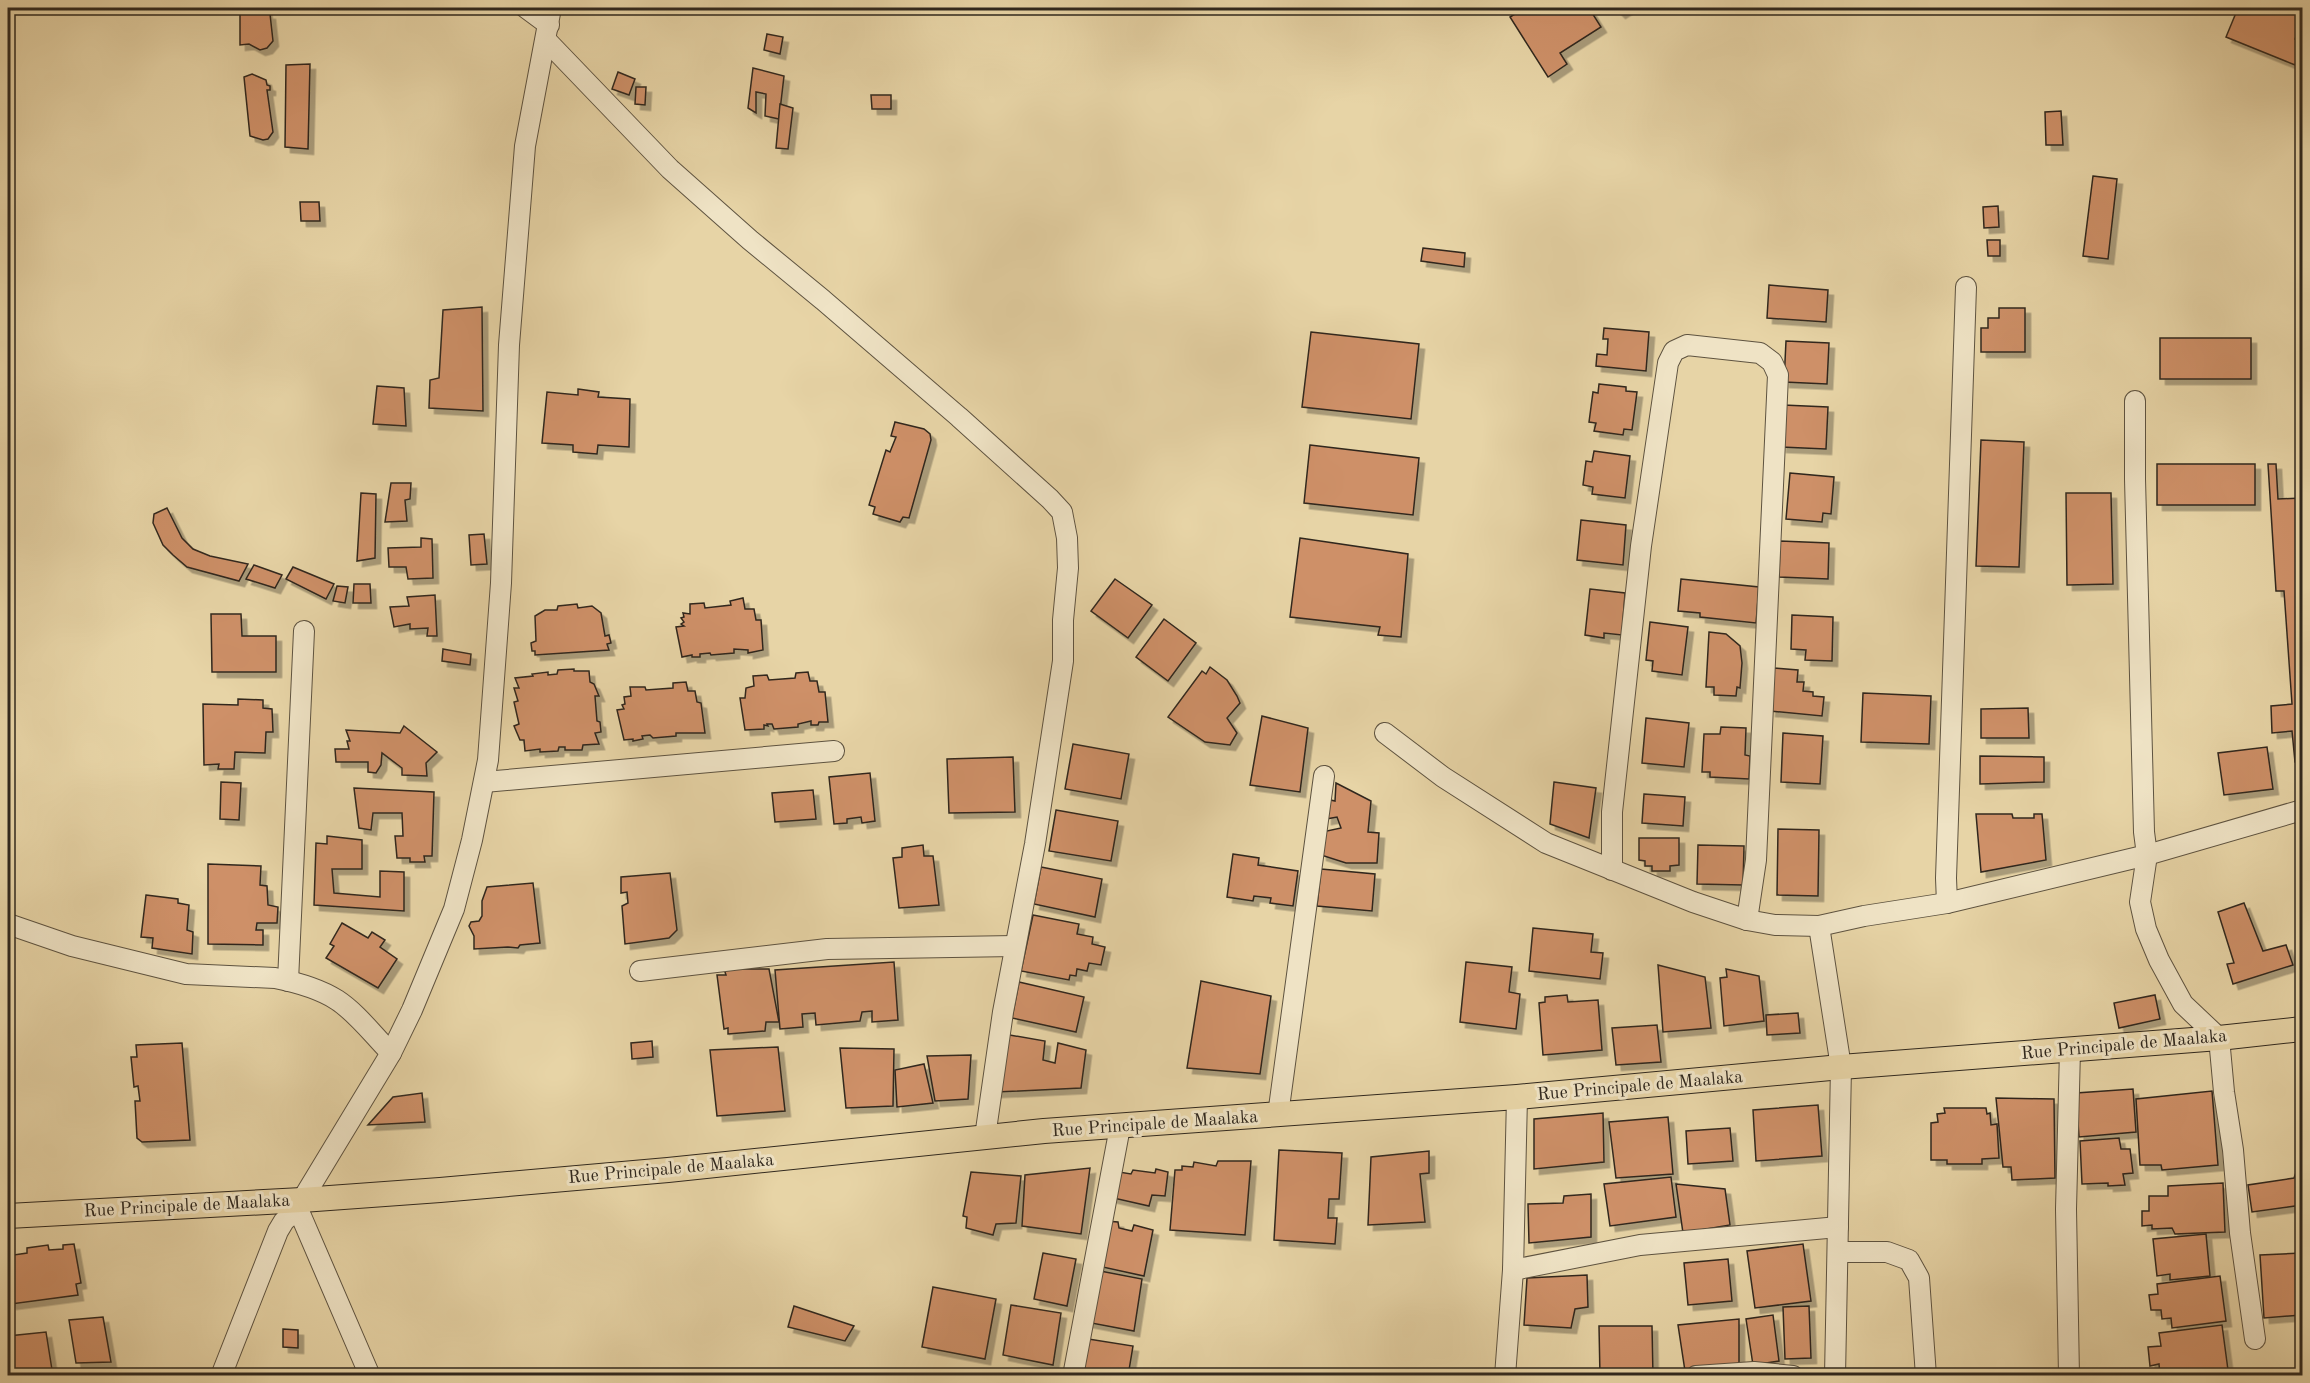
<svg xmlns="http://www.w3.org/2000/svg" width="2310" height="1383" viewBox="0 0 2310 1383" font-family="'Old Standard TT',serif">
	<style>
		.building { fill: #ce9068; stroke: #30281e; stroke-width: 1.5; filter: url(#shadow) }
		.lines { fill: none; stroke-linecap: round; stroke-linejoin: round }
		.minor-casing { stroke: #5e5340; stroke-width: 22 }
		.major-casing { stroke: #30281e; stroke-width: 26 }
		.minor { stroke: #efe3c5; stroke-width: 20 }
		.major { stroke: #e7d4a6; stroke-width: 24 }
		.labels { text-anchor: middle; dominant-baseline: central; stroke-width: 6; stroke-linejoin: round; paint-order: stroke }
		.street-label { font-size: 18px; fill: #30281e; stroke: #efe3c5 }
	</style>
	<defs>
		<filter id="shadow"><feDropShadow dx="5.5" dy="5.5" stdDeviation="0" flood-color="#0004"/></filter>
	</defs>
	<rect width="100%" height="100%" fill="#e7d4a6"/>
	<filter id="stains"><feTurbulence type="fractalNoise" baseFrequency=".00333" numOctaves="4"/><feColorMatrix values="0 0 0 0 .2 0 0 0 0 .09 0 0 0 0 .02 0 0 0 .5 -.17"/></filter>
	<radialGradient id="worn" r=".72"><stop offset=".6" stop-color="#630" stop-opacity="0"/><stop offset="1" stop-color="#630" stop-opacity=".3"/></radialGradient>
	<g class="building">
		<polygon points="240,8 266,8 267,14 270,14 273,41 267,48 260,50 249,44 240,45"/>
		<polygon points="1525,8 1589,8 1601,27 1560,53 1567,64 1548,77 1510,17"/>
		<polygon points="1615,8 1628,8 1620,13"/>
		<polygon points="2238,8 2302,8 2302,21 2295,39 2302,42 2302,47 2295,65 2226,37"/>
		<polygon points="767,34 783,37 780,54 764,50"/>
		<polygon points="310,64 308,149 285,147 286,65"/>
		<polygon points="753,68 784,76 779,119 765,116 766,94 756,92 756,113 748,108"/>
		<polygon points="618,72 635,79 629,95 612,89"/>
		<polygon points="252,74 266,80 267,85 270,86 270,90 267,90 273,132 268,139 263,140 250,136 244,77"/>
		<polygon points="636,87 646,87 645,105 635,104"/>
		<polygon points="871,95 891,95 891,109 872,109"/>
		<polygon points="780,104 793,108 788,149 776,148"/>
		<polygon points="2061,111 2063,145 2046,145 2045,112"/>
		<polygon points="2093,176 2117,179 2108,259 2083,256"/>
		<polygon points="300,202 319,202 320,221 301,221"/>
		<polygon points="1998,206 1999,227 1984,228 1983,207"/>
		<polygon points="1987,240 2000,240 2000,256 1988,256"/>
		<polygon points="1423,248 1465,253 1464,267 1421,261"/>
		<polygon points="1769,285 1828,290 1826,322 1767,318"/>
		<polygon points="482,307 483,411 429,408 430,380 439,378 443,310"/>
		<polygon points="1999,308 2025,308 2025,352 1981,352 1981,328 1988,328 1988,318 1999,318"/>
		<polygon points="1604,328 1649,332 1646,371 1596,366 1597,354 1607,355 1608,339 1603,339"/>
		<polygon points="1311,332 1419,344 1411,419 1302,407"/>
		<rect x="2160" y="338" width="91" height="41"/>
		<polygon points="1786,341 1829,343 1827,384 1784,382"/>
		<polygon points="1599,384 1626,387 1626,391 1637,392 1632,430 1624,429 1623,435 1594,431 1596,423 1589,422 1593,392 1598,393"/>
		<polygon points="377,386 404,388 406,426 373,424"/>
		<polygon points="578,389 599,392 598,397 630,399 629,447 598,445 597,454 573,452 573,445 542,443 547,392 578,395"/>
		<polygon points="1783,405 1828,407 1826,449 1781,447"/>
		<polygon points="895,422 924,429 930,434 931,440 909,518 903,517 900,522 873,514 875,507 869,505 886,450 890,452 896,437 891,436"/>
		<polygon points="1981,440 2024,442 2019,567 1976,566"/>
		<polygon points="1310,445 1419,458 1413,515 1304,503"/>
		<polygon points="1594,451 1630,456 1625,498 1592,494 1593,487 1583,485 1586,461 1592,462"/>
		<rect x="2157" y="464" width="98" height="41"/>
		<polygon points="2268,464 2276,464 2278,499 2302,498 2302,761 2295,762 2292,731 2272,733 2271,706 2292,704 2284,591 2276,591"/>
		<polygon points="1790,473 1834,477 1831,514 1823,513 1822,522 1786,519"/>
		<polygon points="391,483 411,483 410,499 405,500 407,521 385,522"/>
		<polygon points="361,493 376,494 375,558 357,561"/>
		<polygon points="2066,493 2111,493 2113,584 2067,585"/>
		<polygon points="167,508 182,538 193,549 210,556 248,564 239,581 187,567 173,555 163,545 153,523 154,514"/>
		<polygon points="1581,520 1626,525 1623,565 1577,560"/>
		<polygon points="484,534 487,564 471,565 469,535"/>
		<polygon points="421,538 432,539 433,578 408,579 406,567 389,567 388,548 421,547"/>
		<polygon points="1300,538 1408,554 1401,637 1378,635 1380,627 1290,617"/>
		<polygon points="1780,541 1829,543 1828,579 1779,577"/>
		<polygon points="254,565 282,575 275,588 246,579"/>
		<polygon points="293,567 334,584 326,599 286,579"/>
		<polygon points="1115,579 1152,605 1128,638 1091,611"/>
		<polygon points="1681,579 1759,587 1756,623 1700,617 1700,613 1678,611"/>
		<polygon points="354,584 370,584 371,603 353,603"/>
		<polygon points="337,586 348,587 345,603 333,601"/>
		<polygon points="1590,589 1625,593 1622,635 1604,633 1604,638 1585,635"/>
		<polygon points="435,595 437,636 427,636 428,628 410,629 410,624 394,627 390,607 409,606 407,597"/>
		<polygon points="743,598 745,609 754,609 756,620 761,620 763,650 748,653 748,650 734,649 734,653 711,655 710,653 700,654 700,657 692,657 692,655 682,657 676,627 684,626 681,624 684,622 681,618 684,617 683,613 690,614 690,604 704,603 705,608 731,605 730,601"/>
		<polygon points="577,604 578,608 592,606 601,613 605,636 609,635 611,643 607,644 609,650 535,655 535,651 532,651 531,643 536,641 535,616 545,610 557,610 558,606"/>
		<polygon points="211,614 241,614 242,636 276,636 276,672 212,672"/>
		<polygon points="1792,615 1833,617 1832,661 1805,660 1806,650 1791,649"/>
		<polygon points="1164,619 1196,643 1168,681 1136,657"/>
		<polygon points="1650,622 1688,627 1682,675 1652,671 1653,661 1646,660"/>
		<polygon points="1709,632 1726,634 1740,646 1742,663 1740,688 1737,687 1736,696 1714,695 1714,687 1706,687"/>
		<polygon points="443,649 471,654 470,665 442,661"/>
		<polygon points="1210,667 1227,680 1237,696 1240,703 1227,718 1237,733 1230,745 1205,742 1168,717 1202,671 1206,674"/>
		<polygon points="1774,668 1798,670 1797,682 1804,682 1803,691 1813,692 1813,696 1824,697 1822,716 1770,711"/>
		<polygon points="574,669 574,671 589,671 590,682 594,684 599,696 595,696 597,721 600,722 601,732 595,733 599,744 583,745 582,750 565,750 565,747 559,747 558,751 540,752 540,749 525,751 524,740 520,740 514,726 519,724 514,702 518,701 514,688 519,688 515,678 533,676 532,674 548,672 548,675 557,674 558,670"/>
		<polygon points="808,672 810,681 817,681 819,692 825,692 828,722 819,722 818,725 811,725 811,721 798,724 798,727 774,729 772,724 767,724 768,726 764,725 764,729 745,730 740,698 745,698 746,688 754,686 753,676 767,675 769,680 795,678 796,673"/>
		<polygon points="686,682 688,691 695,691 697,702 701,703 705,733 676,733 676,736 653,738 650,735 642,736 643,739 633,741 633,739 624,740 617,710 624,709 622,705 625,704 624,697 631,696 630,687 645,687 646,690 673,688 673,683"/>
		<polygon points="1863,693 1931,696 1929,744 1861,742"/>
		<polygon points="238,699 263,700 263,708 272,709 273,732 266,732 265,753 235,752 234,769 218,769 219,764 204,765 203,704 238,705"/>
		<polygon points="2028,708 2029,738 1981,738 1981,709"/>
		<polygon points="1262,716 1308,728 1300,792 1250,785"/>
		<polygon points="1646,718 1689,723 1684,767 1642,763"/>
		<polygon points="404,726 437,752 426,763 427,776 402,775 402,768 382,753 381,765 376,773 368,772 368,762 336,762 335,749 349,749 347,741 350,741 346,730 400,733"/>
		<polygon points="1721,727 1746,728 1745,755 1750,756 1749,779 1710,777 1710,772 1702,772 1704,734 1720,734"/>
		<polygon points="1783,733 1823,736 1820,784 1781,782"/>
		<polygon points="1073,744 1129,754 1121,799 1065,789"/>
		<polygon points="2267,747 2273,789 2224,795 2218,753"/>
		<polygon points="1980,756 2044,757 2044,782 1980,784"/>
		<polygon points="1013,757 1015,812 949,813 947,759"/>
		<polygon points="870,773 875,821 862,823 861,817 847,819 847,823 834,824 829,777"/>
		<polygon points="221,782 241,783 239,820 220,819"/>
		<polygon points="1554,782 1596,788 1589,838 1550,824"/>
		<polygon points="1336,783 1371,801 1368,832 1379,833 1377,863 1346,863 1321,855 1322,832 1341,828 1337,817 1326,819 1326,799 1335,801"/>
		<polygon points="354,788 434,792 432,856 424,856 425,862 410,862 410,858 397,858 395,836 403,836 402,813 373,813 371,830 359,828"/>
		<polygon points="813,790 816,819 775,822 772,793"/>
		<polygon points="1644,794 1685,797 1683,826 1642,823"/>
		<polygon points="1056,810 1118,821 1111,861 1049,851"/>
		<polygon points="1976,814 2012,814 2013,818 2034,818 2034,814 2042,814 2046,860 1981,872"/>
		<polygon points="1778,829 1819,830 1818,896 1777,895"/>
		<polygon points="327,836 362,840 362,869 332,869 334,893 380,897 380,871 404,872 404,911 314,905 316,843 327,844"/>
		<polygon points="1639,838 1679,838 1679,865 1670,866 1670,871 1652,871 1652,866 1645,866 1645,861 1639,860"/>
		<polygon points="923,845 924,856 933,856 939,905 899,908 893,858 902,857 902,848"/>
		<polygon points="1698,845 1744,846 1743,885 1697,884"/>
		<polygon points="1233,854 1259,858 1258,865 1298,871 1293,906 1270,903 1271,898 1254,896 1253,901 1227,897"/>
		<polygon points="208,864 261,866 260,885 267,886 268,905 278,907 277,923 257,923 256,930 263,930 263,945 208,944"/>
		<polygon points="1041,867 1102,879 1095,917 1034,904"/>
		<polygon points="1321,869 1375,874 1372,911 1317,906"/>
		<polygon points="670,873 677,930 669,938 625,944 622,906 628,903 627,892 621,893 621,877"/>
		<polygon points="533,883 540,943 520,945 518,948 508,947 474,949 474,936 469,926 471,922 479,921 482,916 482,901 487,887"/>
		<polygon points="146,895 178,899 178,903 189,905 187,930 193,932 192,954 152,948 153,938 141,937"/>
		<polygon points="2244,903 2263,951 2286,945 2293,965 2233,984 2227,964 2234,963 2218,912"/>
		<polygon points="1033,915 1079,924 1077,934 1093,937 1092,944 1105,947 1101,965 1089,963 1087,971 1077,969 1076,976 1070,975 1069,980 1021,971"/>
		<polygon points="342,923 368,938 372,932 385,940 380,947 397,959 378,988 326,958 334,946 330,944"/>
		<polygon points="1533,928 1593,934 1591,952 1603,953 1600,979 1529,971"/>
		<polygon points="894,962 898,1020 872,1022 872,1011 862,1012 860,1021 816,1025 815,1013 802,1014 803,1027 780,1029 775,970"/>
		<polygon points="1466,962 1512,967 1509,992 1520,994 1516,1029 1460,1022"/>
		<polygon points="1658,965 1705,977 1711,1028 1663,1032"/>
		<polygon points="724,969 769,969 779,1022 766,1022 765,1031 728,1034 728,1028 724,1029 717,975 726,975"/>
		<polygon points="1726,969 1759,976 1764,1021 1724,1026 1720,978 1727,977"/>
		<polygon points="1201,981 1271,996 1260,1074 1187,1068"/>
		<polygon points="1019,982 1084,997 1076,1032 1012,1018"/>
		<polygon points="1567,995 1568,1002 1598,1000 1602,1050 1543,1055 1539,1003 1545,1002 1545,997"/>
		<polygon points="2155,995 2160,1019 2119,1028 2114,1003"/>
		<polygon points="1798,1013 1800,1033 1767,1035 1766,1015"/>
		<polygon points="1657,1025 1661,1062 1616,1065 1612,1028"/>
		<polygon points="1004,1034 1045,1041 1043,1060 1055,1063 1058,1043 1086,1050 1081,1088 996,1092"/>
		<polygon points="652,1041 653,1057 632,1059 631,1043"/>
		<polygon points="182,1043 190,1140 142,1142 137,1138 135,1101 140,1101 138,1086 134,1087 131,1057 137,1057 136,1045"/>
		<polygon points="778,1047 785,1111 717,1116 710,1050"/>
		<polygon points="840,1048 894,1049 893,1106 846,1108"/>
		<polygon points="971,1055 968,1099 935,1101 927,1056"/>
		<polygon points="924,1064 933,1103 897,1107 895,1070"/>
		<polygon points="2133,1089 2136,1132 2079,1137 2076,1093"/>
		<polygon points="2212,1091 2218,1165 2162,1170 2161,1165 2140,1165 2136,1099"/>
		<polygon points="422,1093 425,1122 368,1125 393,1097"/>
		<polygon points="1996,1098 2054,1099 2055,1178 2012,1180 2011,1167 2003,1167"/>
		<polygon points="1818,1105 1822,1156 1756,1161 1753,1110"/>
		<polygon points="1944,1108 1986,1108 1987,1114 1990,1113 1991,1125 1997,1124 1999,1158 1982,1159 1982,1164 1947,1164 1947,1160 1931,1160 1931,1123 1938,1122 1937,1114 1945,1113"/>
		<polygon points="1603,1113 1604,1162 1534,1169 1534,1119"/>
		<polygon points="1668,1117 1673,1174 1616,1178 1609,1122"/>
		<polygon points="1730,1128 1733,1161 1688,1164 1686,1131"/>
		<polygon points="2119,1138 2121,1149 2130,1149 2133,1173 2123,1174 2125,1185 2108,1186 2108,1183 2082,1184 2080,1141"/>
		<polygon points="1279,1150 1342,1153 1339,1199 1329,1199 1328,1218 1337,1218 1335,1244 1274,1240"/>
		<polygon points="1429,1151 1429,1173 1420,1174 1425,1222 1368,1225 1371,1157"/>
		<polygon points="1218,1161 1251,1161 1245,1235 1170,1230 1175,1170 1182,1170 1182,1166 1193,1167 1194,1162 1216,1166"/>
		<polygon points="2302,1166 2302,1205 2252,1212 2248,1185 2294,1178 2298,1167"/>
		<polygon points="1090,1168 1081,1234 1022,1226 1025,1175"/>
		<polygon points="1156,1169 1168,1172 1165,1196 1152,1195 1149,1206 1109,1197 1113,1171 1131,1174 1133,1170 1155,1173"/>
		<polygon points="971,1172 1021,1176 1016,1223 996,1224 993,1235 966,1228 967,1217 963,1216"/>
		<polygon points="1671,1177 1676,1217 1610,1226 1604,1184"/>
		<polygon points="2223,1183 2225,1232 2175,1234 2172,1228 2152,1229 2152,1225 2142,1226 2142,1211 2149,1211 2149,1196 2168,1196 2168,1186"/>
		<polygon points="1676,1184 1725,1189 1730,1225 1683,1233"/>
		<polygon points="1591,1194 1591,1237 1529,1243 1528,1204 1563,1203 1564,1196"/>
		<polygon points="1105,1221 1118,1222 1119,1228 1132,1231 1134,1225 1153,1230 1144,1276 1098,1266"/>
		<polygon points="2206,1234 2210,1276 2170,1280 2170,1274 2157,1276 2153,1239"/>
		<polygon points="74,1244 81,1283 76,1284 78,1295 11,1304 8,1291 8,1251 13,1250 14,1255 27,1253 27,1248 48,1245 49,1250 63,1249 63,1245"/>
		<polygon points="1803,1244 1811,1301 1755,1308 1747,1251"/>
		<polygon points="1043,1253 1076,1259 1067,1306 1034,1299"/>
		<polygon points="2302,1253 2302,1315 2264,1318 2260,1255"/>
		<polygon points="1728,1259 1732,1301 1688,1305 1684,1263"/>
		<polygon points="1095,1270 1142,1279 1134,1331 1086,1322"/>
		<polygon points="1587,1275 1588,1307 1575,1309 1571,1328 1524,1325 1527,1278"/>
		<polygon points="2220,1276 2226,1321 2172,1328 2171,1318 2162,1319 2161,1310 2151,1310 2149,1295 2158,1294 2157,1284"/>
		<polygon points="933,1287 996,1299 985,1359 922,1347"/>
		<polygon points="1011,1305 1061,1313 1053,1365 1003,1355"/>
		<polygon points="794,1306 854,1326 845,1341 788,1327"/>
		<polygon points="1809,1306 1811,1358 1785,1359 1783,1307"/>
		<polygon points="1773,1315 1779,1361 1753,1365 1746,1319"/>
		<polygon points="103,1317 111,1362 76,1363 69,1320"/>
		<polygon points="1739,1319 1739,1368 1685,1371 1678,1325"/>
		<polygon points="2222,1325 2228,1370 2182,1376 2160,1376 2159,1364 2150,1366 2148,1347 2161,1346 2159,1333"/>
		<polygon points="1599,1326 1652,1326 1653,1376 1600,1376"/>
		<polygon points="283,1329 298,1330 298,1348 283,1347"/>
		<polygon points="46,1332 53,1376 13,1376 8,1336"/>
		<polygon points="1082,1338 1133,1346 1128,1376 1076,1376"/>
	</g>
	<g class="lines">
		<defs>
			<g id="minor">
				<polyline points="526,8 549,25"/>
				<polyline points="546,40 670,169 750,240 823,300 959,417 1050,499 1062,512 1067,538 1068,568 1063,620 1063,661 1035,844 1003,1012 985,1137"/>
				<polyline points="2135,401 2135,479 2144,832 2147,855 2140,902 2146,929 2159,960 2183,1004 2219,1038 2224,1092 2233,1150 2240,1233 2255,1339"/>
				<polyline points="1385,733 1443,777 1546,843 1693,902 1747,920 1775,925 1819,926 1864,916 1947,903 2147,855 2302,810"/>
				<polyline points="484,782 834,751"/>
				<polyline points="1612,870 1612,812 1641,546 1668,363 1674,351 1687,345 1760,353 1772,362 1778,375 1756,860 1747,920"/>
				<polyline points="1947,903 1946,878 1966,287"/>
				<path d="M8,924L72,946L186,974L275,978C295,982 320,989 337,1000C357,1013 374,1036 391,1053"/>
				<polyline points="1819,926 1841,1067 1835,1376"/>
				<polyline points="640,971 827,949 1015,946"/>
				<polyline points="288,981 304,631"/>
				<polyline points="1278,1115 1324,776"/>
				<polyline points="1838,1252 1887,1252 1909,1260 1919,1278 1926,1376"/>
				<polyline points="1513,1270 1640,1245 1838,1227"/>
				<polyline points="221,1376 278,1231 284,1221 298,1209"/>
				<polyline points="370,1376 298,1209 302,1200 391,1053 412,1010 454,909 472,840 488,760 501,583 509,345 525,146 551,8"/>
				<polyline points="1073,1376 1120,1127"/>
				<polyline points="1505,1376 1513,1270 1517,1097"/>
				<polyline points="1696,1376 1754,1372 1793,1376"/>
				<polyline points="2069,1376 2066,1209 2070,1050"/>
			</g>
			<polyline id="major" points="8,1216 302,1200 440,1190 668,1170 1044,1131 1517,1097 1841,1067 2219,1038 2302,1029"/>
		</defs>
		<use href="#minor" class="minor-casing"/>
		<use href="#major" class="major-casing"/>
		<use href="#minor" class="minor"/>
		<use href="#major" class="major"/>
	</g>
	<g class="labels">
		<g class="street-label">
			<text transform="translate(2124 1045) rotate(-5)">Rue Principale de Maalaka</text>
			<text transform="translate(1640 1086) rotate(-5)">Rue Principale de Maalaka</text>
			<text transform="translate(1155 1124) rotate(-4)">Rue Principale de Maalaka</text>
			<text transform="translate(671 1169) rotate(-5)">Rue Principale de Maalaka</text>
			<text transform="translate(187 1206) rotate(-3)">Rue Principale de Maalaka</text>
		</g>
	</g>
	<rect width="2310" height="1383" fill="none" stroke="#e7d4a6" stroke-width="30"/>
	<rect x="9" y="9" width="2292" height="1365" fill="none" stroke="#30281e" stroke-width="3"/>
	<rect x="15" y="15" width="2280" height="1353" fill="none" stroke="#30281e" stroke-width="1.5"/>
	<rect width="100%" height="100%" filter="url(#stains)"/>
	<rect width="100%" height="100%" fill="url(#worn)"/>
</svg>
